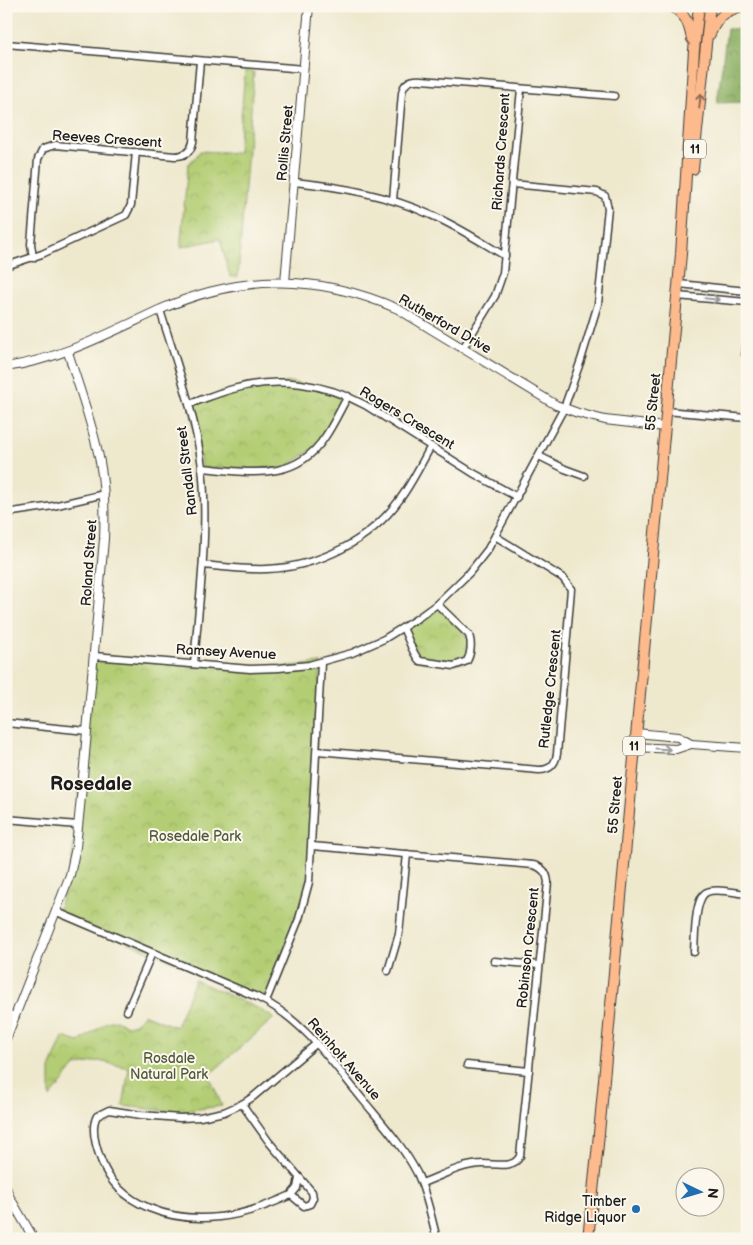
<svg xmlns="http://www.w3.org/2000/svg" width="753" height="1245" viewBox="0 0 753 1245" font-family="'Balsamiq Sans',sans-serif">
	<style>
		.forest { fill: url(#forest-crowns); stroke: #546640 }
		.park { fill: url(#park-crowns); stroke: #677448 }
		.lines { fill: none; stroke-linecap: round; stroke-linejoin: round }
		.minor-casing { stroke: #3c3b37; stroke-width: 9 }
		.tertiary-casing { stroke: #3c3b37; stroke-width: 10 }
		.primary-casing { stroke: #3c3b37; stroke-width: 12 }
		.minor { stroke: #fff; stroke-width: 6 }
		.tertiary { stroke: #fff; stroke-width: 8 }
		.primary { stroke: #fcba8d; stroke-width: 10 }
		.oneway { stroke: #8c6b54 }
		.oneway2 { stroke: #999 }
		.poi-dot { fill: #1f6fb2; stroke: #fbf7ec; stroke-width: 2 }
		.labels { text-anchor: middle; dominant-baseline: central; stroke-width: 4; stroke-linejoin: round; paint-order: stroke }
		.shield { fill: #fbf7ec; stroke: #5f5e5a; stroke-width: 1 }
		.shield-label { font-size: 12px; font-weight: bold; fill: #1c1c1c }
		.street-label { font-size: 14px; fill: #1c1c1c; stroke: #fbf7ec }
		.park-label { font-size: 14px; fill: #505a3a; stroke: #fbf7ec }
		.poi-label { font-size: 14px; fill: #1c1c1c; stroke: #fbf7ec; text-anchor: end }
		.district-label { font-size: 19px; font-weight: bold; fill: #1c1c1c; stroke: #fbf7ec }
	</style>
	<defs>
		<pattern id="forest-crowns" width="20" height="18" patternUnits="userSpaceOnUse" patternTransform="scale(1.25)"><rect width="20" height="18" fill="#8db065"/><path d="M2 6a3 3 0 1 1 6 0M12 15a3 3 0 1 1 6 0" fill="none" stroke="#728e52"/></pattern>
		<pattern id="park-crowns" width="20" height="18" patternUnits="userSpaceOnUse" patternTransform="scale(1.25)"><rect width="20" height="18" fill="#b2cd73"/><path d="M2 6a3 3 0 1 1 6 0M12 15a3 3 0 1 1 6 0" fill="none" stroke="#98af63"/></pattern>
	</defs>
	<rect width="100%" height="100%" fill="#fbf7ec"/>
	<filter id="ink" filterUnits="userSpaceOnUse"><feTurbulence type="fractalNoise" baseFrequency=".02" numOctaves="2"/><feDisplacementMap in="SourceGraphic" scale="10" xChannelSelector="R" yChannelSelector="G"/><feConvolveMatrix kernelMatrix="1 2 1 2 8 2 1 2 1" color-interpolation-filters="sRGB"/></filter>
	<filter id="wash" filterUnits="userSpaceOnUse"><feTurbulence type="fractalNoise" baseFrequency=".0096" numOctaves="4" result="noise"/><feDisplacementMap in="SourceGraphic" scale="20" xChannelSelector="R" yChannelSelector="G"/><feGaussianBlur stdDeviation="1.12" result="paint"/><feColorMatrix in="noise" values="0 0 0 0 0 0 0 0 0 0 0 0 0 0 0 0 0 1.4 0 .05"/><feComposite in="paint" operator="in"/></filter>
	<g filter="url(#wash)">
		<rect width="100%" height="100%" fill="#eee8cd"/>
		<polygon class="forest" points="727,29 747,29 747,102 717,103"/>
		<g class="park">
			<polygon points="245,71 254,72 238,277 230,277 220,239 181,247 181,239 188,164 196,157 200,151 238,153"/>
			<polygon points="291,382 348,396 318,446 283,469 202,468 189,404 225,391"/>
			<polygon points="437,604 471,641 464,663 422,662 403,628"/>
			<polygon points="94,656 263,669 321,663 309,882 266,1001 57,912 70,875"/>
			<polygon points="195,980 257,1008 274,1018 209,1075 222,1106 176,1112 123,1106 129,1068 99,1061 75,1066 50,1098 50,1069 63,1037 79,1042 107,1022 116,1020 127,1026 135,1024 143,1014 176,1027"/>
		</g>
	</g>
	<g filter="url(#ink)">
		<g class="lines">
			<defs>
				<g id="minor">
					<polyline points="6,44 304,69"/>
					<path d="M294,182C342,187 387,195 431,215C457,226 481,242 505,256"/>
					<path d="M393,200L402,93C404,82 411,79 422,80L614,96"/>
					<path d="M33,258L31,244L38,159L43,149L55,145L175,156C184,156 191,152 193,142L200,61"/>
					<polyline points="6,266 42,254 126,215 131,205 136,152"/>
					<polyline points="679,284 747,291"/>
					<polyline points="677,296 747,302"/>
					<path d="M160,310C176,362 195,413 202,467C209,533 199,599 194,664"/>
					<polyline points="463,348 495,296 503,273 521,89"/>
					<polyline points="745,354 747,336"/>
					<path d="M189,404C204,399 218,393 233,389C278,376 324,383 365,405L473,473L517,497"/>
					<polyline points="666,411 747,418"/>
					<polyline points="539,456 565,469 584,476"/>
					<path d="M202,468C248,472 295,483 325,437C334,424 340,410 348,396"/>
					<polyline points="6,513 53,506 104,494"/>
					<path d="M203,565C224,567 246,570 267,569C318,567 370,541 400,499C412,483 421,464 431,446"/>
					<path d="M403,628C408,637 413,656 420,661L454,666L467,661C471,654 472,643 469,635L437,604"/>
					<polyline points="94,656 250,669 279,668 309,665 352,653 384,639 418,618 437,604 470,572 488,549 564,408 581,360 598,304 608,208 605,196 597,192 512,184"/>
					<polyline points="6,723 87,731"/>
					<path d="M317,751L539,770C550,770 555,765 557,754L571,589L563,578L495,536"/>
					<polyline points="6,819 78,825"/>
					<path d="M312,846L533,865C542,867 547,872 548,882L520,1156C513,1170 494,1163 481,1164C460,1165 441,1176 422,1183"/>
					<path d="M57,912L257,997C303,1019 332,1062 363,1100C382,1123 403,1146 417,1173C427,1194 431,1217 437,1239"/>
					<path d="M694,952C695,939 694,897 707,892C716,888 737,893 747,894"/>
					<polyline points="494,961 539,965"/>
					<polyline points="388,971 399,934 407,854"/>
					<polyline points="266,1001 299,919 309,882 321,663"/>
					<polyline points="127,1011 152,953"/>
					<polyline points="6,1013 15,1017"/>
					<polyline points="467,1065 529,1071"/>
					<polyline points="242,1104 269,1142 312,1192 313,1198 310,1204 304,1206 291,1195"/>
					<path d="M299,1178L297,1188L291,1195C269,1205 243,1215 219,1217C173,1222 118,1207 101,1160C96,1147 90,1128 97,1116L109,1110L141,1115L180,1118L200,1117L224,1112L242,1104L253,1097L317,1043"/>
				</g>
				<g id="tertiary">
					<polyline points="285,282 309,6"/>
					<path d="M6,367C61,359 109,333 159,310C240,274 316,273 398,309L556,405L578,413L605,420L665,427"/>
					<polyline points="636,733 678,737 691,744 747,748"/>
					<polyline points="634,747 676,749 691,744"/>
					<path d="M6,1039L70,875L76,847L83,777L104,539C105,513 105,488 100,462C93,425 79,388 68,352"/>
					<polyline points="6,1187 9,1196 34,1239"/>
				</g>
				<g id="primary">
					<path d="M671,6C686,14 689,24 692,39"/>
					<path d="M710,34C717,17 725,11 742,6"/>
					<polyline points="693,169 710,6"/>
					<polyline points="588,1239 598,1144 681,254 694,50 699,6"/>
				</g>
			</defs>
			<use href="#minor" class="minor-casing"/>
			<use href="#tertiary" class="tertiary-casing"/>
			<use href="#primary" class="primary-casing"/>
			<use href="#minor" class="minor"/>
			<use href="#tertiary" class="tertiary"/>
			<use href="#primary" class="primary"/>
		</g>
		<defs><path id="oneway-shaft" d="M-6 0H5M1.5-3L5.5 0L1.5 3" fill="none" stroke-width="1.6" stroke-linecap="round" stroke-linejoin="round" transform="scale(1.25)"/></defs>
		<use class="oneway" href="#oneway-shaft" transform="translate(700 101) rotate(-84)"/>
		<g class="oneway2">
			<use href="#oneway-shaft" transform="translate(712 299) rotate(6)"/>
			<use href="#oneway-shaft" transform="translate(663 749) rotate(4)"/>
		</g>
	</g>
	<circle class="poi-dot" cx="636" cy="1209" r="5"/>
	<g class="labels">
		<g class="shield">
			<rect x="684" y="139.5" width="22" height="19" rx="4"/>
			<rect x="623" y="736.5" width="22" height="19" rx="4"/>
		</g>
		<g class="shield-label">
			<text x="695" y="149">11</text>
			<text x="634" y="746">11</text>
		</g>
		<g class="street-label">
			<text transform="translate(107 139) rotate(4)">Reeves Crescent</text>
			<text transform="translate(285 143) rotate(-85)">Rollis Street</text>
			<text transform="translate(501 152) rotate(-86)">Richards Crescent</text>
			<text transform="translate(445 324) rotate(30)">Rutherford Drive</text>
			<text transform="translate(653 402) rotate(-84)">55 Street</text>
			<text transform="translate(407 418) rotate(31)">Rogers Crescent</text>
			<text transform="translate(187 471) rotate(-97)">Randall Street</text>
			<text transform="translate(89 563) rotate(-86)">Roland Street</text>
			<text transform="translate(226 652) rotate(3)">Ramsey Avenue</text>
			<text transform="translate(550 689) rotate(-84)">Rutledge Crescent</text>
			<text transform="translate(615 805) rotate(-85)">55 Street</text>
			<text transform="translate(528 948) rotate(-84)">Robinson Crescent</text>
			<text transform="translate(344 1059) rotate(49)">Reinholt Avenue</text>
		</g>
		<g class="park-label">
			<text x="195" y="836">Rosedale Park</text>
			<text x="169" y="1058">Rosdale<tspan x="169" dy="16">Natural Park</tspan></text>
		</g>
		<g class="poi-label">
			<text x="626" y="1201">Timber<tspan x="626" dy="16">Ridge Liquor</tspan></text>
		</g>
		<g class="district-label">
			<text x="91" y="784">Rosedale</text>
		</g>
	</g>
	<rect width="753" height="1245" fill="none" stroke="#fbf7ec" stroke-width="25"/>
	<g transform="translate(700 1192) rotate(95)"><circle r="24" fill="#fbf7ec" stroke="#a29f99"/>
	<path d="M0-4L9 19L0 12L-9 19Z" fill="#1f6fb2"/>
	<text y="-8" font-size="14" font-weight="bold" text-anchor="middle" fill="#1c1c1c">N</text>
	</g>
</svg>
